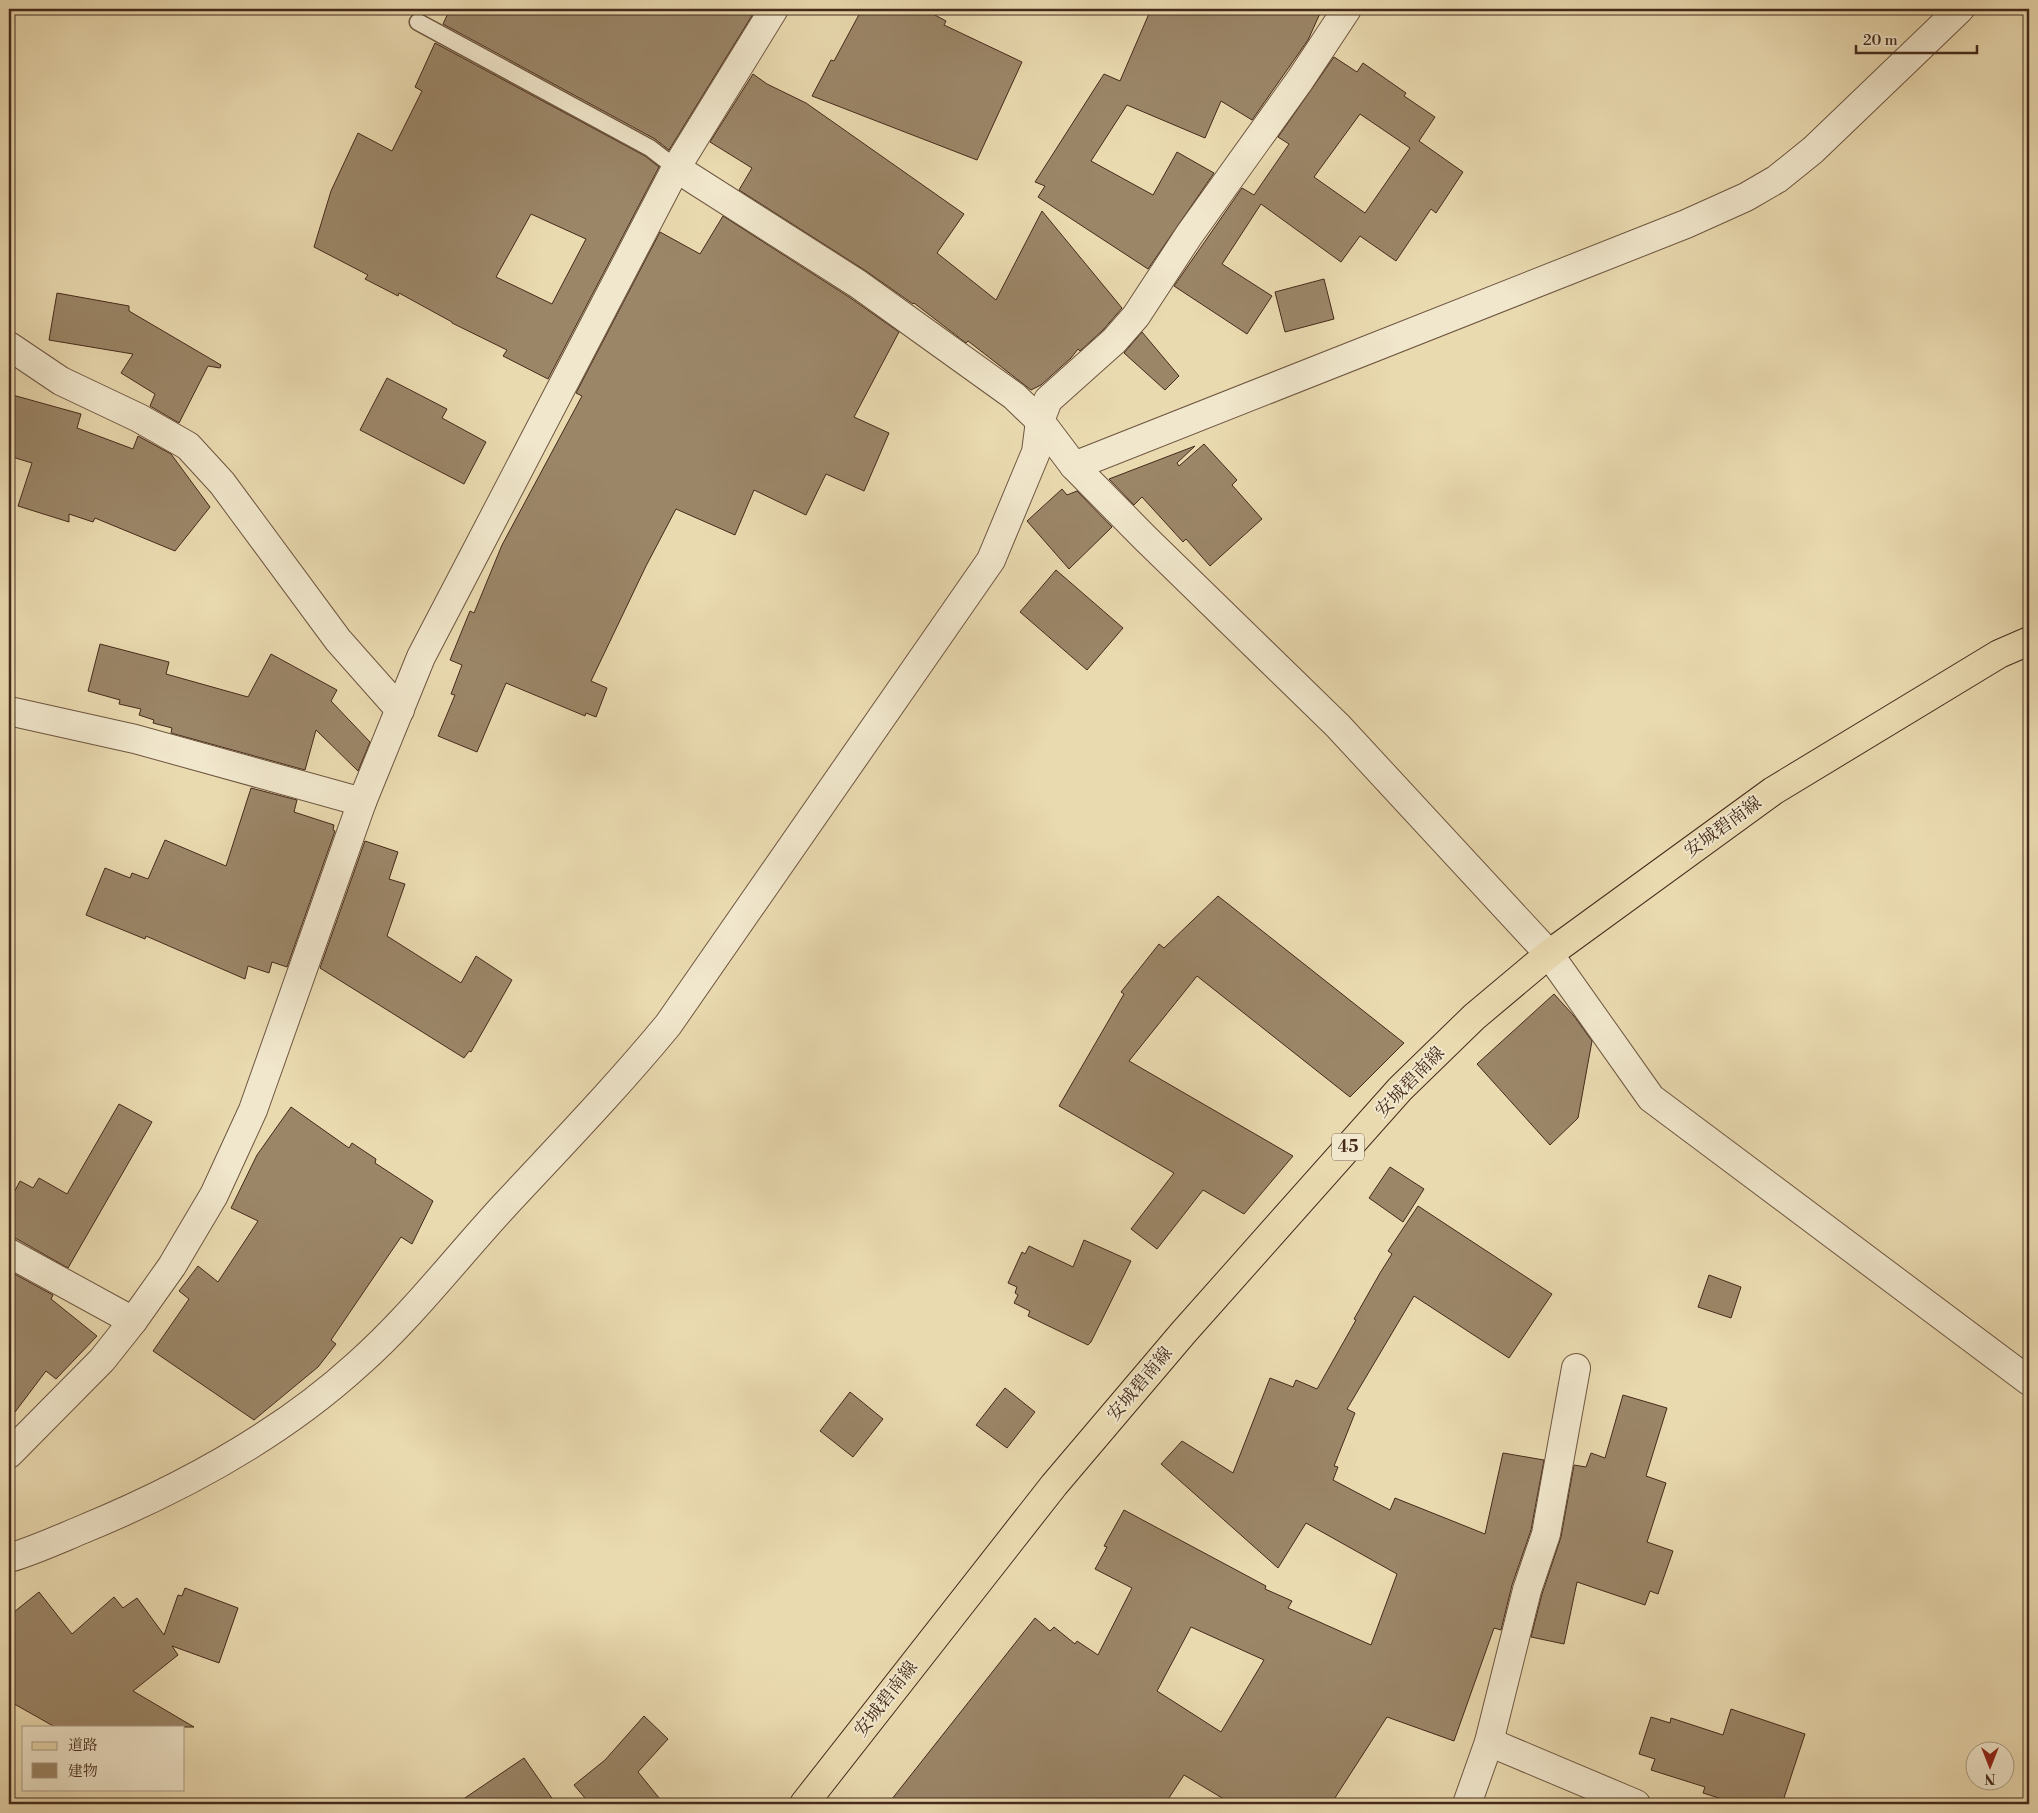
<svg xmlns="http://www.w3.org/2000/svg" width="2038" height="1813" viewBox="0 0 2038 1813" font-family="'Libre Bodoni','Noto Serif JP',serif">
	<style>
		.building { fill: #9b8668; stroke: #452a1b; fill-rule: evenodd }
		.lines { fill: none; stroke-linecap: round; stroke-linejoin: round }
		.service-casing { stroke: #6e5640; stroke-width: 19 }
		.minor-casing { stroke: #6e5640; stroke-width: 30 }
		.primary-casing { stroke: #452a1b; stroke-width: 30 }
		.service { stroke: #f1e7cc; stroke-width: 16 }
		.minor { stroke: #f1e7cc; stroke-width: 28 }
		.primary { stroke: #eadab0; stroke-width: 28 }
		.labels { text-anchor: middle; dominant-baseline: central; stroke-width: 4; stroke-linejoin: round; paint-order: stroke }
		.shield { fill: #f1e7cc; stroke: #796350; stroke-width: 1 }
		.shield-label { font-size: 16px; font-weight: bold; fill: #452a1b }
		.street-label { font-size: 18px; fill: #452a1b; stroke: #f1e7cc }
	</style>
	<rect width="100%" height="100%" fill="#eadab0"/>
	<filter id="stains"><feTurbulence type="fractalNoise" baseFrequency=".004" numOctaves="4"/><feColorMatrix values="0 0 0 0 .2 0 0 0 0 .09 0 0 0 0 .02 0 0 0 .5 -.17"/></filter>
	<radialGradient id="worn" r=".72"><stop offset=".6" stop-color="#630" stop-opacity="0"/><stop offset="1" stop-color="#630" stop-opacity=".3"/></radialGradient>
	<g class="building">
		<polygon points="450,9 756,9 669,150 655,139 443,24"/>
		<polygon points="862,9 924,9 946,21 944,25 1022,62 977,160 812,96 831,60 834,61"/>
		<polygon points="1151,9 1322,9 1308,40 1252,120 1221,101 1205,138 1127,105 1091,161 1153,195 1177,152 1214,173 1148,269 1038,197 1045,186 1035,182 1104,74 1120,81"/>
		<path d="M435,43L645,156L659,167L548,379L503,356L507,350L452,323V322L399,293L398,296L365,279L368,275L314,247L331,191L358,133L392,151L422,91L415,87ZM531,214L586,239L552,304L496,277Z"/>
		<path d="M1334,57L1357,72L1363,63L1406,93L1404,96L1435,117L1419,141L1463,172L1436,213L1431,209L1396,261L1360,236L1341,262L1261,204L1222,264L1272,296L1247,334L1174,286L1242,188L1254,195L1289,144L1278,137ZM1360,114L1410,148L1365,213L1314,177Z"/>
		<polygon points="753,74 767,84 806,103 964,214 937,253 996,300 1042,211 1122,308 1103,330 1080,351 1078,349 1071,358 1041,385 1031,390 968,341 966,343 914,303 913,304 866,271 739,190 752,168 710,142"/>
		<polygon points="723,216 849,297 899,332 854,417 889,433 864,491 826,474 806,515 754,490 735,535 676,509 646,566 591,681 607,688 596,717 586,713 585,716 506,683 477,752 438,736 455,695 451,694 462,665 450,660 470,611 474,613 502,545 582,396 576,393 660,232 700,254"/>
		<polygon points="1324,279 1334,319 1285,332 1275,292"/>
		<polygon points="57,293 129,306 129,311 221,365 220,368 208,366 179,423 150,406 155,394 121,373 133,354 49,340"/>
		<polygon points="1142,332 1179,376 1165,390 1124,353"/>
		<polygon points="387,378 447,409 442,418 486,442 464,484 360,430"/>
		<polygon points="9,394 81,414 77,428 133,449 138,436 171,454 210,507 175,551 95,518 93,522 69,514 69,522 18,506 32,463 9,456"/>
		<polygon points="1204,444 1237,480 1232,485 1262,519 1210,566 1186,539 1183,542 1142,497 1134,505 1109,479 1195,446 1177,463 1179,466"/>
		<polygon points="1062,489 1067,495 1077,491 1112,527 1069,569 1027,521"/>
		<polygon points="1056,570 1123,628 1087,670 1020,612"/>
		<polygon points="100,644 169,662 166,674 248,697 271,654 337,690 331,701 370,742 358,771 316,730 305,770 171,733 172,728 153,723 154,720 139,715 141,709 119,704 120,700 88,691"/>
		<polygon points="251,788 297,800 294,812 334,825 333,830 335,831 287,967 272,962 269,973 248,966 245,979 146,936 145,939 86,915 105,868 130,878 132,873 148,879 165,840 226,866"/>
		<polygon points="365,841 398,852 389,879 405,884 387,936 461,983 476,956 512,980 471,1052 469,1051 464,1058 320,968"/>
		<polygon points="1218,896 1404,1043 1350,1097 1197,976 1129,1061 1293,1156 1244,1214 1203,1190 1157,1249 1131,1229 1174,1173 1059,1106 1124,994 1121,992 1159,944 1164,948"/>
		<polygon points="1554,994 1574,1016 1592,1041 1578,1118 1550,1145 1477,1064"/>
		<polygon points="119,1104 152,1122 68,1268 17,1239 9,1237 9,1202 20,1181 33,1188 39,1178 67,1194"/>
		<polygon points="291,1107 349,1148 352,1143 376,1159 375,1163 433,1201 412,1244 401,1237 331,1340 336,1344 318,1367 254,1420 153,1351 189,1299 179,1291 198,1266 218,1282 258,1221 231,1208 257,1155"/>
		<polygon points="1390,1167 1424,1189 1403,1222 1369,1198"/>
		<path d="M1418,1206L1552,1294L1509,1358L1414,1296L1347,1409L1355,1413L1334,1466L1338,1467L1333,1480L1390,1510L1395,1498L1485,1534L1503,1453L1544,1460L1531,1530L1512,1585L1501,1630L1494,1628L1454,1741L1387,1717L1331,1804H1232L1184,1775L1165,1804H888L1035,1618L1050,1631L1054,1627L1075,1644L1077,1641L1098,1655L1132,1588L1095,1569L1107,1547L1104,1546L1124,1510L1266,1586L1265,1589L1292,1601L1288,1608L1371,1645L1397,1574L1306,1523L1278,1568L1161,1464L1182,1441L1233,1473L1270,1378L1293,1387L1296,1380L1317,1389L1356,1320L1354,1319L1380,1273L1392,1254L1388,1251ZM1191,1627L1264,1660L1221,1732L1157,1691Z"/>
		<polygon points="1084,1240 1131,1261 1091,1342 1088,1345 1028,1316 1030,1311 1014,1303 1018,1295 1015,1293 1017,1287 1008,1283 1022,1252 1025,1254 1029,1246 1073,1267"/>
		<polygon points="9,1271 53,1295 51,1299 97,1336 56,1379 46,1371 9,1420"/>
		<polygon points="1709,1275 1741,1287 1731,1318 1698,1307"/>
		<polygon points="1005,1388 1035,1412 1007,1448 976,1425"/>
		<polygon points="850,1392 883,1419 853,1457 820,1431"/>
		<polygon points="1623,1395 1667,1408 1646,1476 1666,1483 1647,1542 1673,1551 1658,1594 1650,1591 1645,1605 1577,1582 1564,1644 1531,1637 1542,1594 1561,1537 1574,1465 1586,1467 1591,1453 1605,1458"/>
		<polygon points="185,1588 238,1608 219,1663 172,1646 178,1655 133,1691 194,1727 55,1727 9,1701 9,1616 39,1592 72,1634 114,1597 123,1608 137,1598 164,1635 178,1595 182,1596"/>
		<polygon points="1731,1709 1805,1734 1782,1804 1738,1804 1703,1793 1705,1787 1651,1770 1655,1759 1639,1754 1651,1717 1670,1723 1671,1718 1723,1735"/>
		<polygon points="644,1716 668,1739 638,1772 664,1804 590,1804 574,1785 605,1760"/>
		<polygon points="524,1758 556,1804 456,1804"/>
	</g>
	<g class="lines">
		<defs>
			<polyline id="service" points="418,22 650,148 676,168"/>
			<g id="minor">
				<polyline points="676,168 858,284 1014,396 1040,421 1074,466 1145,538 1338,726 1549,954 1651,1098 2029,1381"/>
				<polyline points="9,346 61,381 139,418 188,446 222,483 338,640 400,710"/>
				<polyline points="1074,466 1686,224 1746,197 1777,179 1813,150 1960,9"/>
				<polyline points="9,711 135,739 362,802"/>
				<polyline points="9,1253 133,1321"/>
				<polyline points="9,1454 102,1360 133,1321 172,1266 214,1195 253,1110 362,802 421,657 676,168 774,9"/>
				<path d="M9,1558C33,1551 57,1540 81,1530C181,1489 278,1437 358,1364C412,1316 456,1258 505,1205C560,1146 616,1088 668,1025L991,560L1036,452L1040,421L1048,400L1114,341L1136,316L1189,235L1300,80L1347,9"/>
				<polyline points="1489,1742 1636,1804"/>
				<polyline points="1467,1804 1489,1742 1527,1590 1546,1534 1576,1368"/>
			</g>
			<polyline id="primary" points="804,1804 1054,1485 1183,1333 1400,1089 1474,1017 1549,954 1773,791 1999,654 2029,641"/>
		</defs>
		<use href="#service" class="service-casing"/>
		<use href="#minor" class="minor-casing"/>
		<use href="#primary" class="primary-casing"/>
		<use href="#service" class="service"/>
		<use href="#minor" class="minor"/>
		<use href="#primary" class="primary"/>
	</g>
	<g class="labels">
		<rect class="shield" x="1332" y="1133.5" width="32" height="27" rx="4"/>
		<g class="shield-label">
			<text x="1348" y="1147">45</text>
		</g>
		<g class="street-label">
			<text transform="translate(1723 827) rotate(-36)">安城碧南線</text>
			<text transform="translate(1410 1082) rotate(-46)">安城碧南線</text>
			<text transform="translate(1140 1384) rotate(-50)">安城碧南線</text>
			<text transform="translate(886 1699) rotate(-52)">安城碧南線</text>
		</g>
	</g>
	<rect width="2038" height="1813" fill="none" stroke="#eadab0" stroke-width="30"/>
	<rect x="10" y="10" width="2018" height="1793" fill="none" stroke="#452a1b" stroke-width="2.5"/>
	<rect x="15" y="15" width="2008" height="1783" fill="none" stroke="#452a1b"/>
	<rect x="22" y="1726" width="162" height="65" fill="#f1e7cc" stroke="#ac9b85"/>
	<rect x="32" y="1742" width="25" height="8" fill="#eadab0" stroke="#ac9b85"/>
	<text x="68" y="1750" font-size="15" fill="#452a1b">道路</text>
	<rect x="32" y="1763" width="25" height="15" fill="#9b8668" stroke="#ac9b85"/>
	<text x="68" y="1776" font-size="15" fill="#452a1b">建物</text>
	<g transform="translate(1990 1766) rotate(180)"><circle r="24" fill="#f1e7cc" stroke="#ac9b85"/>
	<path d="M0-4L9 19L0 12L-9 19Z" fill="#8f2418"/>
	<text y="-8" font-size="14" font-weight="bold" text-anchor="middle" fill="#452a1b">N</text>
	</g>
	<path d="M1856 45v8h121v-8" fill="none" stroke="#452a1b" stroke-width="2.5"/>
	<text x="1863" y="45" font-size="15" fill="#452a1b" stroke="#f1e7cc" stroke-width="4" paint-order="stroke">20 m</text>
	<rect width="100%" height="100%" filter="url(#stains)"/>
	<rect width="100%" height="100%" fill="url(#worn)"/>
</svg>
